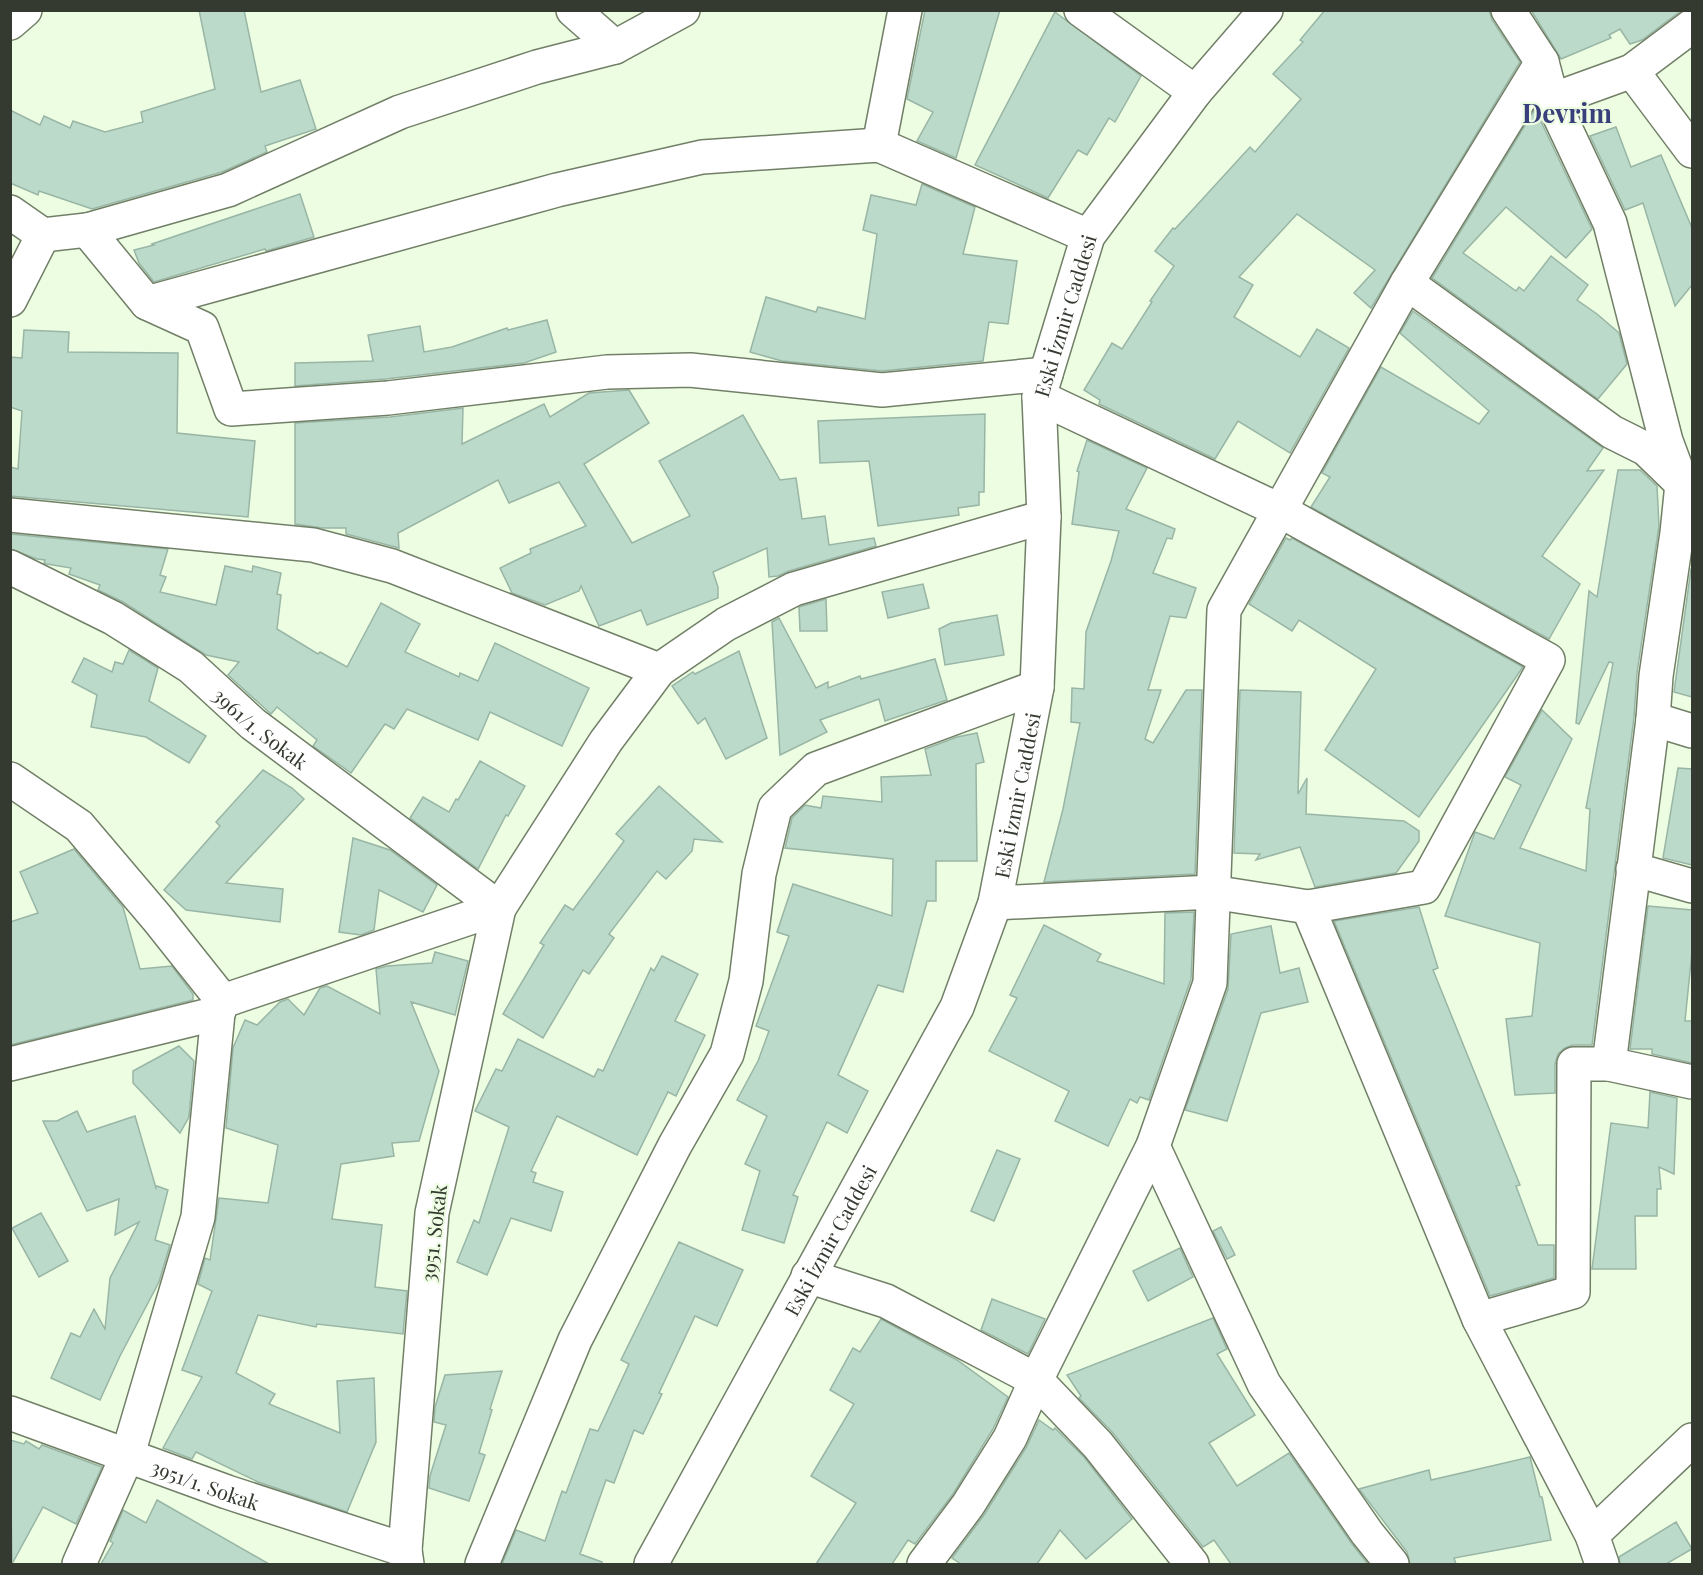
<svg xmlns="http://www.w3.org/2000/svg" width="1703" height="1575" viewBox="0 0 1703 1575" font-family="'Playfair Display',serif">
	<style>
		.building { fill: #bcdac9; stroke: #98b5a5; stroke-width: 1.5 }
		.lines { fill: none; stroke-linecap: round; stroke-linejoin: round }
		.minor-casing { stroke: #717f67; stroke-width: 36 }
		.major-casing { stroke: #717f67; stroke-width: 36 }
		.minor { stroke: #fff; stroke-width: 33 }
		.major { stroke: #fff; stroke-width: 33 }
		.labels { text-anchor: middle; dominant-baseline: central; stroke-width: 4.5; stroke-linejoin: round; paint-order: stroke }
		.street-label { font-size: 20px; fill: #343a30; stroke: #edfde2 }
		.district-label { font-size: 26px; font-weight: bold; fill: #383f7b; stroke: #edfde2 }
	</style>
	<rect width="100%" height="100%" fill="#edfde2"/>
	<g class="building">
		<polygon points="199,10 244,10 261,92 300,80 316,129 265,146 267,152 222,172 92,209 39,191 38,195 10,183 10,110 40,125 44,116 70,128 73,121 105,132 143,122 141,112 215,89"/>
		<polygon points="925,10 1000,10 956,158 917,141 933,112 907,99"/>
		<polygon points="1325,10 1489,10 1492,20 1520,62 1371,308 1354,293 1375,270 1297,214 1239,277 1253,285 1234,317 1300,357 1317,329 1349,348 1290,453 1238,421 1215,459 1099,404 1100,400 1084,390 1112,343 1122,349 1152,302 1150,301 1174,266 1155,251 1173,228 1175,229 1250,147 1255,152 1301,99 1273,74 1303,42 1300,40"/>
		<polygon points="1531,10 1682,10 1642,40 1630,44 1620,29 1609,35 1611,38 1561,59"/>
		<polygon points="1055,12 1141,76 1115,122 1109,118 1087,155 1078,150 1048,198 975,165"/>
		<polygon points="1535,109 1592,229 1566,258 1506,207 1463,253 1516,291 1519,287 1524,291 1551,256 1588,285 1577,300 1597,314 1619,333 1627,364 1598,399 1432,278"/>
		<polygon points="1616,127 1631,167 1661,155 1692,228 1692,285 1675,306 1643,203 1625,210 1590,136"/>
		<polygon points="922,184 975,207 963,254 1017,261 1008,324 989,322 983,361 882,371 782,361 750,352 766,297 816,312 818,307 865,319 877,234 863,230 871,195 916,205"/>
		<polygon points="300,194 314,237 266,251 265,249 154,282 139,263 134,250 154,245 152,244"/>
		<polygon points="1413,311 1603,448 1587,471 1604,470 1542,556 1580,584 1549,639 1311,507 1330,477 1322,473 1381,367 1479,424 1489,411 1400,333"/>
		<polygon points="547,320 556,352 524,363 386,379 295,386 295,363 373,361 368,335 420,326 424,352 452,347 507,328 508,330"/>
		<polygon points="24,330 69,332 68,352 178,353 177,433 255,441 248,517 10,496 10,467 18,469 22,411 10,407 10,357 22,358"/>
		<polygon points="629,390 649,423 584,464 632,543 690,516 659,461 743,415 780,480 796,478 802,519 825,516 829,545 874,538 876,546 789,571 778,576 769,577 767,548 713,572 718,587 718,598 647,625 641,610 599,626 581,586 579,591 545,605 512,593 500,568 531,553 530,549 586,526 559,482 509,503 498,480 398,533 399,548 346,534 346,528 322,528 295,524 295,423 390,417 463,408 462,444 544,404 550,417 589,393"/>
		<polygon points="985,414 984,492 979,492 979,505 958,508 959,515 878,526 869,461 820,463 818,421"/>
		<polygon points="1087,440 1147,468 1126,509 1175,529 1172,539 1167,538 1153,573 1196,588 1186,618 1170,616 1148,690 1161,690 1145,739 1153,743 1186,690 1202,690 1195,874 1044,882 1063,809 1080,723 1071,722 1072,688 1084,689 1086,632 1111,561 1119,531 1072,524 1079,472 1077,471"/>
		<polygon points="1618,470 1640,470 1657,486 1659,526 1637,673 1634,717 1592,1045 1573,1045 1565,1048 1558,1054 1555,1064 1555,1093 1515,1095 1506,1019 1532,1016 1540,943 1445,916 1475,832 1494,839 1521,785 1505,777 1542,710 1572,739 1520,848 1586,871 1590,809 1586,808 1613,663 1609,662 1579,724 1576,723 1589,591 1597,597"/>
		<polygon points="10,534 168,549 160,575 166,577 160,592 216,605 225,566 252,572 253,566 281,573 277,594 281,595 277,629 318,654 320,652 347,667 381,603 420,624 405,652 459,677 460,673 478,681 495,643 589,688 562,746 490,712 478,740 407,709 394,729 385,724 351,773 313,746 317,740 277,707 271,714 228,675 239,662 206,655 123,602 98,590 100,585 69,574 71,568 47,564 44,563 45,560 37,559 10,549"/>
		<polygon points="1286,538 1290,540 1292,538 1523,667 1419,817 1325,750 1376,669 1299,620 1292,631 1249,604"/>
		<polygon points="1691,569 1692,569 1692,697 1674,692"/>
		<polygon points="923,584 929,608 888,618 882,592"/>
		<polygon points="826,599 827,631 800,631 799,607"/>
		<polygon points="997,615 1004,655 945,665 939,629 951,623"/>
		<polygon points="779,618 816,688 828,682 828,688 860,676 861,679 935,659 947,700 885,721 879,699 820,720 827,732 780,755 772,622"/>
		<polygon points="129,650 158,668 149,701 206,736 189,763 146,737 91,727 97,695 72,682 84,658 112,672 115,662 123,664"/>
		<polygon points="739,651 767,738 726,759 705,718 698,724 672,686 693,672 695,674"/>
		<polygon points="1240,690 1301,692 1298,794 1307,778 1306,814 1404,821 1419,831 1419,841 1396,873 1315,887 1300,847 1256,860 1260,854 1234,853"/>
		<polygon points="977,733 984,762 976,764 977,861 936,861 936,901 927,901 903,992 878,985 838,1075 868,1091 847,1133 827,1122 793,1195 798,1197 784,1243 742,1230 760,1171 745,1164 767,1116 737,1100 758,1061 769,1031 756,1026 789,936 777,932 793,884 892,916 893,859 785,848 792,818 805,805 821,808 823,796 882,802 881,777 931,775 925,749 957,737"/>
		<polygon points="480,761 525,786 508,816 506,815 478,869 410,818 423,797 449,812 456,799 458,800"/>
		<polygon points="1678,768 1692,769 1692,865 1663,858"/>
		<polygon points="263,770 292,788 304,799 226,883 283,889 280,922 186,910 164,890 220,826 216,822"/>
		<polygon points="659,786 722,842 694,839 692,851 666,879 657,871 609,934 614,938 589,974 583,970 543,1038 503,1014 544,945 540,943 565,905 573,910 624,841 616,834"/>
		<polygon points="353,838 390,850 437,885 423,912 379,890 374,930 361,935 339,932"/>
		<polygon points="74,849 123,907 140,969 172,966 193,994 193,1000 10,1045 10,922 38,913 20,872"/>
		<polygon points="1648,906 1692,910 1692,952 1685,1021 1692,1021 1692,1063 1652,1054 1652,1049 1630,1049"/>
		<polygon points="1419,907 1438,968 1433,970 1520,1185 1516,1186 1538,1245 1554,1245 1554,1278 1490,1296 1334,921"/>
		<polygon points="1194,912 1191,979 1149,1100 1140,1097 1137,1103 1130,1099 1108,1146 1055,1121 1069,1091 989,1051 1017,998 1010,995 1044,925 1101,954 1097,961 1164,984 1165,913"/>
		<polygon points="1271,926 1280,973 1299,968 1308,1002 1261,1013 1227,1121 1185,1110 1228,989 1231,934"/>
		<polygon points="435,952 468,961 455,1015 411,1002 439,1071 419,1141 392,1143 394,1156 341,1164 332,1219 382,1225 375,1287 407,1291 403,1334 317,1324 316,1327 258,1315 236,1373 275,1394 269,1404 340,1433 337,1381 374,1378 376,1442 347,1512 258,1482 196,1452 192,1459 163,1448 202,1377 182,1370 212,1291 198,1284 205,1258 210,1260 219,1198 268,1203 278,1145 226,1128 233,1048 245,1020 257,1025 280,1002 288,999 304,1015 320,988 327,986 380,1014 376,969 387,966 432,963"/>
		<polygon points="662,956 698,974 675,1021 705,1035 676,1096 668,1092 637,1155 557,1116 531,1171 536,1173 533,1182 563,1192 551,1231 511,1218 487,1275 457,1262 474,1220 479,1223 509,1127 475,1111 496,1069 502,1071 518,1039 594,1077 598,1069 603,1071 651,968 654,971"/>
		<polygon points="179,1046 194,1061 189,1117 180,1133 133,1083 133,1071"/>
		<polygon points="1650,1092 1677,1098 1674,1174 1659,1167 1661,1189 1657,1189 1657,1216 1635,1216 1636,1269 1592,1269 1611,1123 1648,1128"/>
		<polygon points="77,1111 87,1132 135,1116 156,1188 157,1186 168,1190 155,1240 170,1245 159,1282 120,1356 100,1400 51,1378 71,1333 80,1337 94,1309 105,1329 110,1278 139,1222 115,1235 119,1199 87,1211 43,1121 57,1121"/>
		<polygon points="997,1150 1020,1159 994,1221 971,1211"/>
		<polygon points="41,1213 68,1261 39,1277 12,1228"/>
		<polygon points="1221,1227 1235,1255 1227,1259 1213,1231"/>
		<polygon points="679,1242 743,1270 717,1326 695,1316 659,1393 662,1394 643,1434 634,1430 614,1483 606,1480 580,1554 602,1562 601,1564 502,1564 516,1530 545,1541 562,1491 566,1493 590,1429 598,1431 629,1364 621,1360"/>
		<polygon points="1180,1248 1193,1277 1148,1301 1133,1271"/>
		<polygon points="992,1299 1045,1319 1028,1354 981,1330"/>
		<polygon points="1213,1318 1227,1349 1217,1354 1255,1415 1209,1443 1237,1486 1289,1453 1352,1544 1368,1564 1231,1564 1214,1540 1203,1547 1113,1433 1079,1398 1081,1396 1067,1375"/>
		<polygon points="881,1319 957,1360 1008,1397 993,1429 953,1494 915,1544 908,1540 892,1564 816,1564 856,1503 811,1476 854,1404 830,1390 853,1348 860,1352"/>
		<polygon points="502,1371 490,1409 492,1410 479,1453 485,1455 469,1501 429,1488 430,1476 446,1425 434,1422 435,1407 445,1375"/>
		<polygon points="1039,1420 1053,1430 1055,1428 1084,1457 1132,1519 1086,1559 1060,1530 1037,1564 961,1564 952,1558 984,1515 1026,1448"/>
		<polygon points="10,1440 24,1444 26,1441 39,1449 42,1445 102,1467 76,1524 43,1507 12,1564"/>
		<polygon points="1530,1457 1540,1497 1542,1497 1551,1540 1454,1558 1456,1564 1410,1564 1407,1552 1359,1489 1429,1470 1431,1480"/>
		<polygon points="157,1500 269,1564 101,1564 113,1543 110,1541 123,1510 146,1523"/>
		<polygon points="1676,1522 1692,1549 1666,1564 1620,1564 1619,1557"/>
	</g>
	<g class="lines">
		<defs>
			<g id="minor">
				<polyline points="573,10 615,47"/>
				<polyline points="1081,10 1195,92"/>
				<polyline points="10,23 25,10"/>
				<polyline points="1632,71 1692,151"/>
				<polyline points="1552,100 1632,71 1692,26"/>
				<polyline points="879,145 905,10"/>
				<polyline points="10,212 43,235 87,230 228,190 400,112 537,67 615,47 683,10"/>
				<polyline points="87,230 147,303 202,328 231,409 388,398 607,372 690,370 882,390 1046,374"/>
				<polyline points="1407,283 1612,432 1646,449 1677,479"/>
				<polyline points="10,300 43,235"/>
				<polyline points="147,303 557,190 702,157 879,145 1088,236"/>
				<polyline points="10,515 313,545 392,566 659,670"/>
				<path id="s1" d="M10,567L113,618L191,667L253,724L499,908L432,1213L405,1550L407,1564"/>
				<polyline points="1653,719 1692,731"/>
				<polyline points="10,779 79,826 157,918 223,1001"/>
				<polyline points="1633,869 1692,886"/>
				<polyline points="995,903 1212,892 1308,907 1424,887 1548,660 1279,510 1039,397"/>
				<polyline points="1308,907 1479,1319 1592,1535 1602,1564"/>
				<polyline points="10,1064 218,1013 223,1001 499,908 606,741 659,670 726,624 794,589 1044,517"/>
				<polyline points="1609,1064 1692,1082"/>
				<polyline points="1153,1146 1264,1384 1367,1533 1392,1564"/>
				<polyline points="808,1276 886,1301 1036,1380 1098,1445 1192,1564"/>
				<polyline points="1479,1319 1573,1292 1574,1064 1609,1064 1653,719 1656,676 1677,533 1682,484 1666,441 1610,223 1552,100 1542,62 1508,10"/>
				<path id="s2" d="M10,1413L227,1492L405,1550"/>
				<polyline points="1592,1535 1692,1440"/>
				<polyline points="79,1564 128,1454 198,1217 218,1013"/>
				<polyline points="482,1564 575,1340 675,1145 727,1054 746,981 759,874 775,808 816,769 1037,687"/>
				<polyline points="924,1564 968,1505 1010,1438 1036,1380 1153,1146 1210,983 1224,610 1407,283 1542,62"/>
			</g>
			<g id="major">
				<path id="s3" d="M651,1564L957,1007L995,903L1037,687L1044,517L1039,397L1088,236L1195,92L1266,10"/>
			</g>
		</defs>
		<use href="#minor" class="minor-casing"/>
		<use href="#major" class="major-casing"/>
		<use href="#minor" class="minor"/>
		<use href="#major" class="major"/>
	</g>
	<g class="labels">
		<g class="street-label">
			<text stroke="none"><textPath href="#s3" startOffset="1342">Eski İzmir Caddesi</textPath></text>
			<text stroke="none"><textPath href="#s1" startOffset="300">3961/1. Sokak</textPath></text>
			<text stroke="none"><textPath href="#s3" startOffset="856">Eski İzmir Caddesi</textPath></text>
			<text transform="translate(433 1233) rotate(-83)">3951. Sokak</text>
			<text stroke="none"><textPath href="#s3" startOffset="370">Eski İzmir Caddesi</textPath></text>
			<text stroke="none"><textPath href="#s2" startOffset="208">3951/1. Sokak</textPath></text>
		</g>
		<g class="district-label">
			<text x="1567" y="112">Devrim</text>
		</g>
	</g>
	<rect width="1703" height="1575" fill="none" stroke="#343a30" stroke-width="24"/>
</svg>
